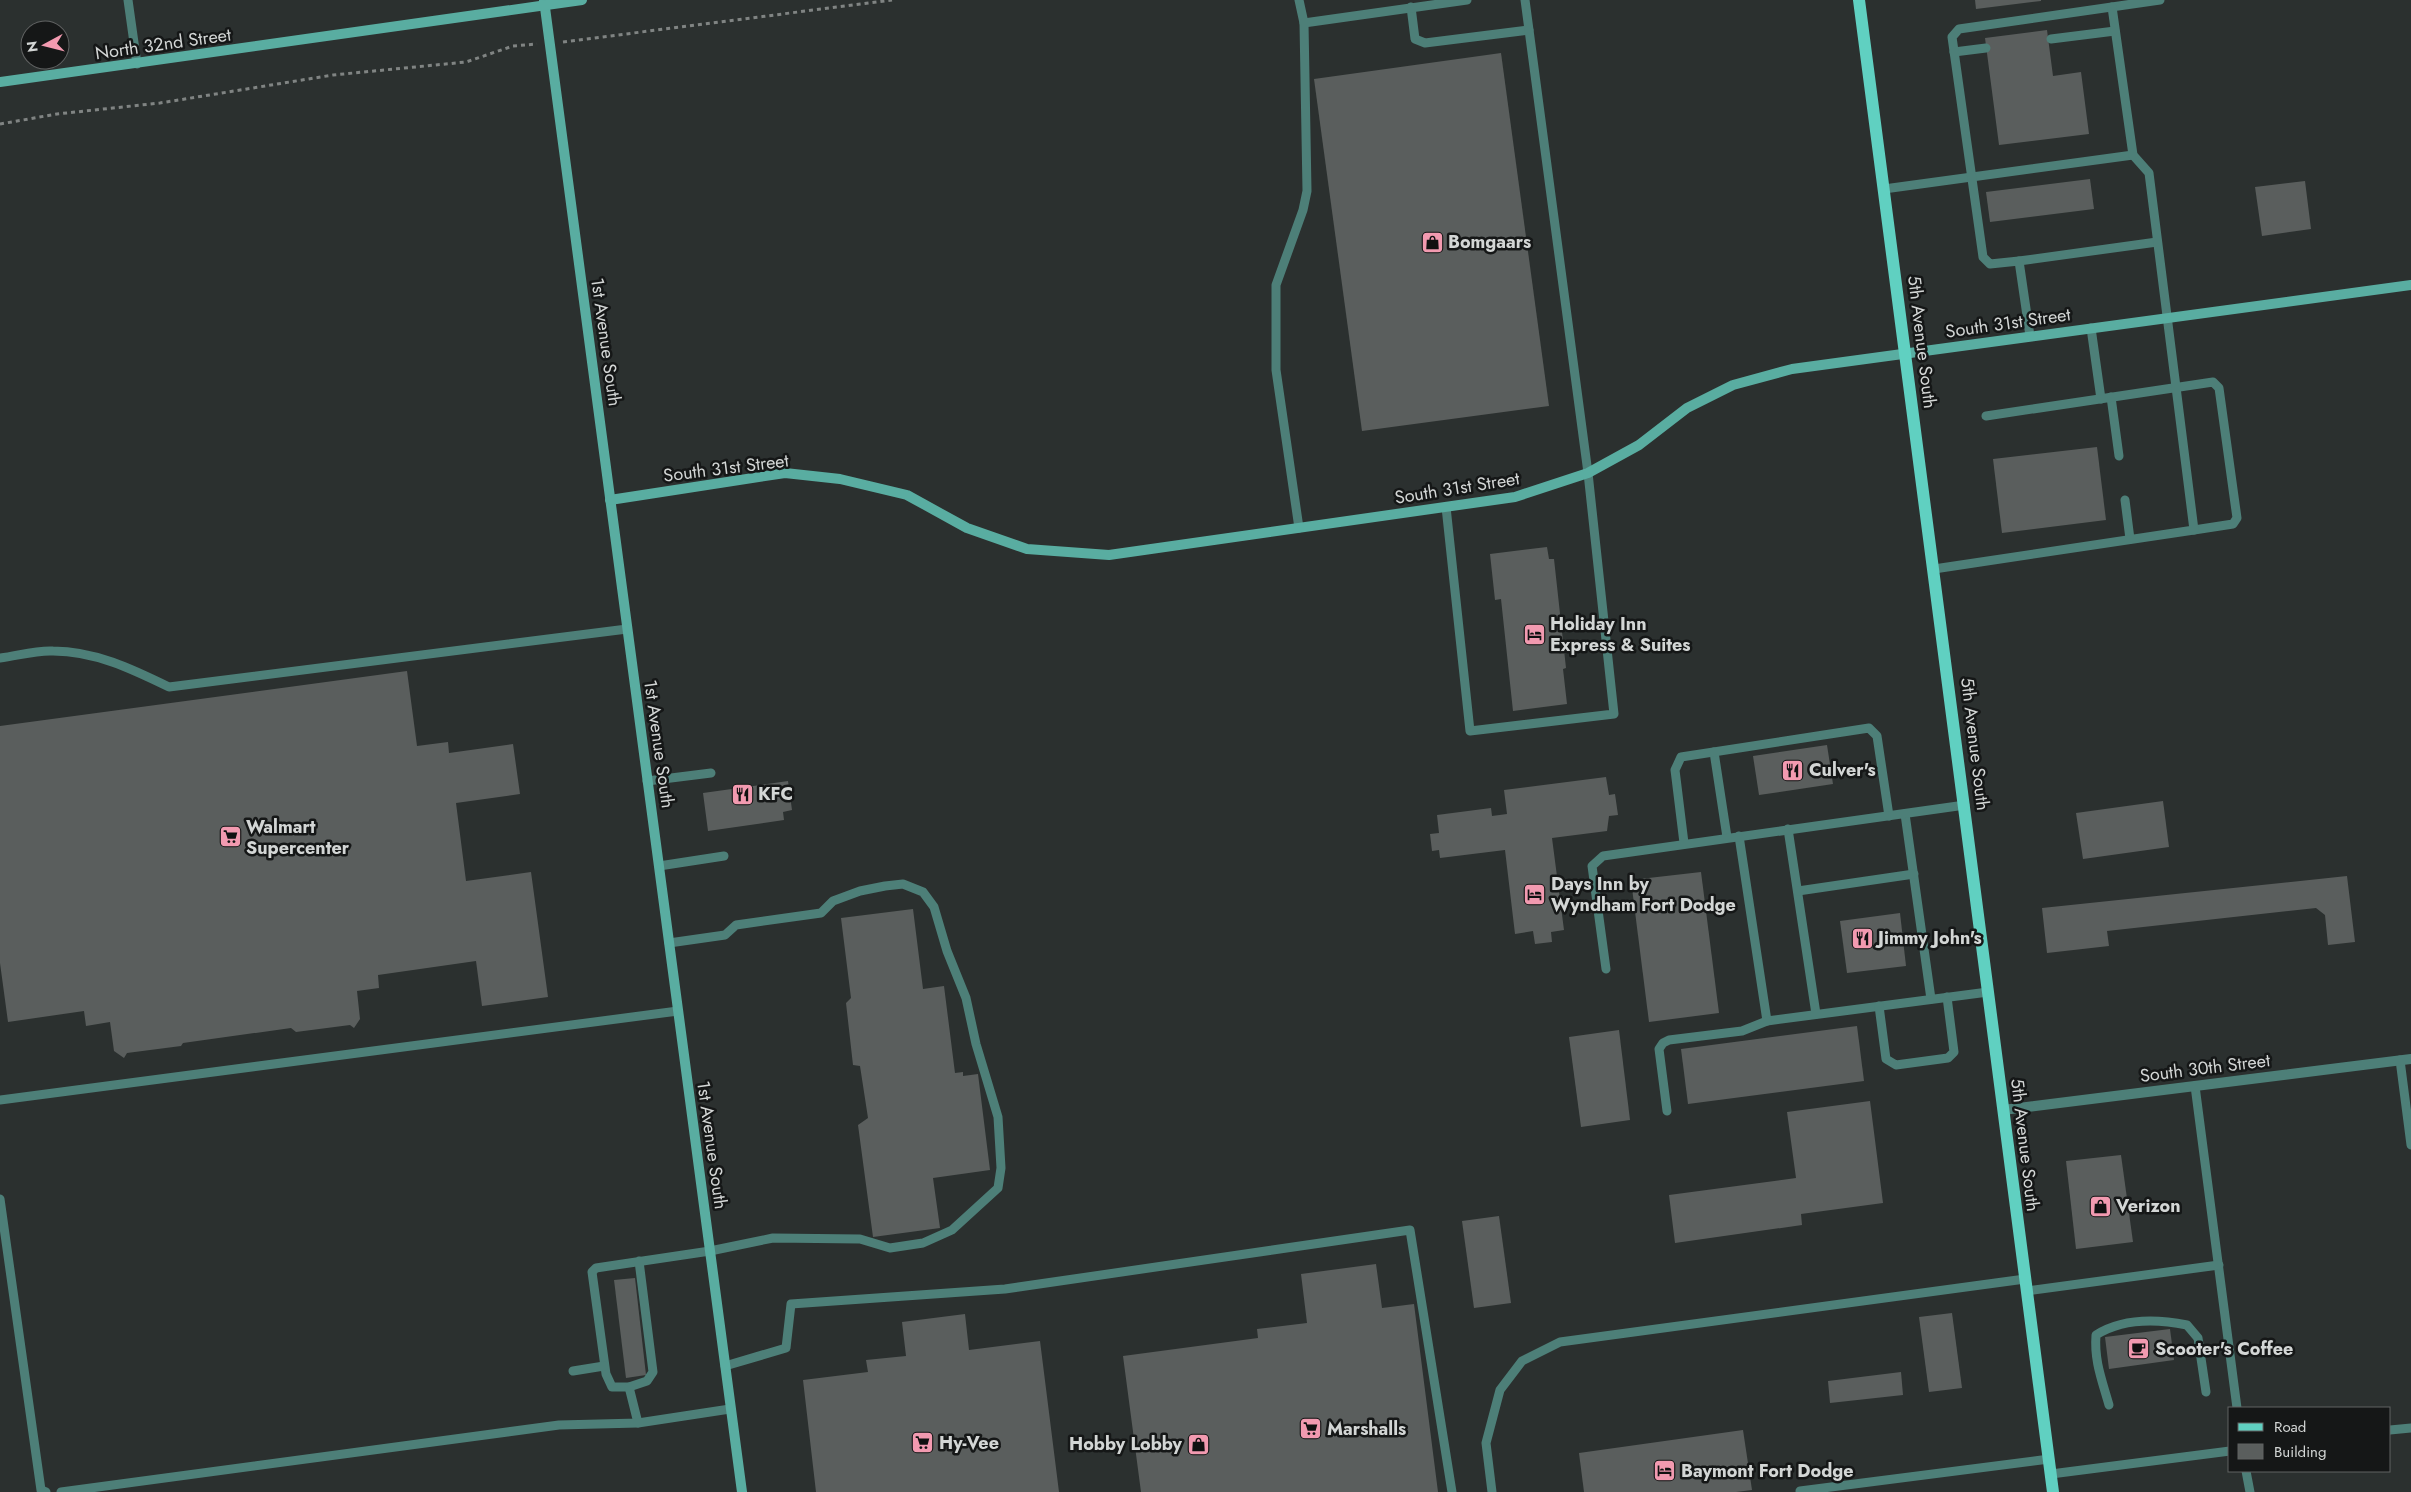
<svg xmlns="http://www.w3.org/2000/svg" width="2411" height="1492" viewBox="0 0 2411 1492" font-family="Jost,sans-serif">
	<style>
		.building { fill: #5a5e5d }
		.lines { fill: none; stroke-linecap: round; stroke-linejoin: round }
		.path { stroke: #808483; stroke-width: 3; stroke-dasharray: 4 4; stroke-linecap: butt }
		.lane { stroke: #4d7f78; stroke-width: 9 }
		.street { stroke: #4d7f78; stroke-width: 10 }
		.secondary { stroke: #59ada1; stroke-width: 10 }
		.primary { stroke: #60d0c1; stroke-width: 12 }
		.labels { text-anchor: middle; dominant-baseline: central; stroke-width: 5; stroke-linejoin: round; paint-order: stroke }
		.street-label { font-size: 18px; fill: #d3d6d5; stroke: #151717 }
		.poi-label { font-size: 18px; font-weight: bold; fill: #d3d6d5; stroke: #151717; text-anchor: start }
	</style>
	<rect width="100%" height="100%" fill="#2b302f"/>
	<g class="building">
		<polygon points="1975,0 2041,0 2041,1 1976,9"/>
		<polygon points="2047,30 2053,76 2081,72 2089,134 1999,145 1985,38"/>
		<polygon points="1501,53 1549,406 1362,431 1314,79"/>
		<polygon points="2090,179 2094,209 1990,222 1986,192"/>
		<polygon points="2305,181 2311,229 2262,236 2255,187"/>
		<polygon points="2097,447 2106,520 2002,533 1993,459"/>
		<polygon points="1547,547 1549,559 1554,559 1566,668 1563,669 1567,704 1513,711 1501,599 1495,600 1490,554"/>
		<polygon points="407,671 417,746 448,742 449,753 513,744 520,794 456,803 466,881 531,872 548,997 482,1006 476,961 378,975 379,988 357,991 360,1019 354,1028 350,1025 296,1032 291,1028 183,1043 181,1046 127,1053 124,1058 114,1051 110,1022 86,1026 84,1011 8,1022 0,963 0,726"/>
		<polygon points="1827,745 1833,784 1759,795 1753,756"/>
		<polygon points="1606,777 1609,795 1615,794 1618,815 1609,816 1607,831 1552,838 1564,930 1551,932 1552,942 1535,944 1533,931 1515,934 1505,850 1440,858 1439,850 1432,851 1430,834 1439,833 1437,815 1491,808 1492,816 1507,814 1504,790"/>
		<polygon points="788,781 792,810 783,812 784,820 708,831 703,793"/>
		<polygon points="2163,801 2169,847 2083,859 2076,813"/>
		<polygon points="1701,872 1719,1013 1649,1022 1631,880"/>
		<polygon points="2347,876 2355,942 2328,945 2325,915 2316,908 2107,931 2109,946 2047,953 2042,908"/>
		<polygon points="913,909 923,989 944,986 955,1073 963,1072 963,1076 978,1074 990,1170 933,1178 940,1228 873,1237 858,1125 868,1118 860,1066 853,1065 846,1003 851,998 841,918"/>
		<polygon points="1900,913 1906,966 1847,973 1840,921"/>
		<polygon points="1857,1026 1864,1081 1688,1104 1681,1049"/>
		<polygon points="1619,1030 1630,1120 1581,1127 1569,1037"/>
		<polygon points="1870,1101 1883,1203 1801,1214 1802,1225 1675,1243 1669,1195 1796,1178 1787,1112"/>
		<polygon points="2121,1155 2133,1242 2076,1249 2066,1161"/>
		<polygon points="1499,1216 1511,1303 1474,1308 1462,1221"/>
		<polygon points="1376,1264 1382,1308 1414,1304 1438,1492 1141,1492 1123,1356 1258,1338 1257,1329 1307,1323 1301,1274"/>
		<polygon points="635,1278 646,1375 626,1378 614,1280"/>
		<polygon points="1952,1313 1962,1388 1929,1392 1919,1317"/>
		<polygon points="965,1314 969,1350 1040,1341 1059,1492 816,1492 803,1380 868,1372 866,1360 906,1356 902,1322"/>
		<polygon points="2170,1329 2174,1360 2109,1369 2105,1337"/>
		<polygon points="1901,1372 1903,1395 1830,1403 1828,1381"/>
		<polygon points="1743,1430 1752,1490 1736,1492 1584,1492 1579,1453"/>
	</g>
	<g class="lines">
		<g class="path">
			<polyline points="563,42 892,0"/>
			<polyline points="0,124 57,114 160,103 333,75 466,62 513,46 537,44"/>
		</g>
		<g class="lane">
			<polyline points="128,0 137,64"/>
			<polyline points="1299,0 1304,23"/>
			<polyline points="1411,7 1415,39 1425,43 1529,30"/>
			<polyline points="2051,39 2115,31"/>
			<polyline points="1954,52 1986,48"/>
			<polyline points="1884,189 2133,155"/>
			<polyline points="2019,261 2157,242"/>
			<polyline points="2091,328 2101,399"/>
			<polyline points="2030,336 2019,261 1990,264 1983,257 1952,37 1959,29 2160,0"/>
			<polyline points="2111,397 2119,456"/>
			<polyline points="1986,416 2213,382 2219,388 2237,518 2233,524 2194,530"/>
			<polyline points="2125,500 2130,539"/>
			<polyline points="1446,507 1470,731 1614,714 1588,473 1525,0"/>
			<polyline points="1299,528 1276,370 1276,285 1303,210 1307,191 1304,23 1467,0"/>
			<polyline points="1934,569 2194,530 2149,173 2133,155 2112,7"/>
			<path d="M0,658C17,656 36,650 53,651C95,651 132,669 169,687L627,629"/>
			<polyline points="1714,752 1727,837"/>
			<polyline points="647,781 711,773"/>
			<polyline points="1905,814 1931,999"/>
			<polyline points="1788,829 1816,1014"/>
			<polyline points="1739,836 1767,1021 1988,992"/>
			<polyline points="1684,843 1675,770 1681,757 1869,728 1877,736 1889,816"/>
			<polyline points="659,866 724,856"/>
			<polyline points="1798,891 1914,874"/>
			<polyline points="1606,969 1592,866 1603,856 1965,805"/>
			<polyline points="1879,1006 1886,1059 1896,1065 1948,1058 1954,1052 1947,997"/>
			<polyline points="2400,1060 2411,1145"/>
			<polyline points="2195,1086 2237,1408"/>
			<polyline points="0,1100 678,1011"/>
			<polyline points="1667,1111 1659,1049 1663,1043 1669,1040 1742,1031 1767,1021"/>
			<polyline points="0,1199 41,1490 46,1492"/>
			<polyline points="639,1261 653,1372 647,1381 629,1387 612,1387 606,1374 592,1272 596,1268 710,1251 773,1238 860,1239 890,1248 923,1243 952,1230 998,1188 1001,1168 998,1117 976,1044 966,998 947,951 934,907 923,892 903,884 885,886 860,891 833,901 821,913 736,925 725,935 669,943"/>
			<polyline points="2027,1291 2219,1265"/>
			<polyline points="725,1366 786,1348 791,1304 1005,1289 1410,1230 1452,1492"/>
			<polyline points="573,1371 604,1366"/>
			<polyline points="629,1387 638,1423"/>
			<path d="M2109,1405C2102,1380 2094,1361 2096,1335C2123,1318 2157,1319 2187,1325L2198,1338L2206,1392"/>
			<polyline points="2390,1430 2411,1428"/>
			<polyline points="2246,1471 2250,1492"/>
			<polyline points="2051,1474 2230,1451"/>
			<polyline points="1800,1491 2049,1459"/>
			<polyline points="61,1492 559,1425 638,1423 730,1409"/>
			<polyline points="1492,1492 1486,1443 1500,1390 1522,1361 1560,1342 2025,1279"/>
		</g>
		<polyline class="street" points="2003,1110 2411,1059"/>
		<g class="secondary">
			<polyline points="544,0 742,1492"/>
			<polyline points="0,82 582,0"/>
			<polyline points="610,500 785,473 840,479 907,495 967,528 1027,549 1109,555 1515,497 1588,473 1639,445 1687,408 1733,385 1792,369 2411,285"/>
		</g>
		<polyline class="primary" points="1859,0 2053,1492"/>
	</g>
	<defs>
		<symbol id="shop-square" viewBox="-11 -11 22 22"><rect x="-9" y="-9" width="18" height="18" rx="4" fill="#f29ab0" stroke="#151717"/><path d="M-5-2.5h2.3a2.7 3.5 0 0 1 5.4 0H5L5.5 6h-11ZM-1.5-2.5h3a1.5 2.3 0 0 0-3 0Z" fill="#111"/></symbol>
		<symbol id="hotel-square" viewBox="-11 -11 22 22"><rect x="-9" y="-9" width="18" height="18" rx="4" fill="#f29ab0" stroke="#151717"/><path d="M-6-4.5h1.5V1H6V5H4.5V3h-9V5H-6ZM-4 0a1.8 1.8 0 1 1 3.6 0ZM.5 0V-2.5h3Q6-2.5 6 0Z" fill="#111"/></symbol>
		<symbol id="restaurant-square" viewBox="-11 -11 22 22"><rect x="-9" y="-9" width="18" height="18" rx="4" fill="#f29ab0" stroke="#151717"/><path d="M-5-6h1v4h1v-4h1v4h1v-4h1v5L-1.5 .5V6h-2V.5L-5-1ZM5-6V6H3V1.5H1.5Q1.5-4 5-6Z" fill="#111"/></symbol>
		<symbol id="supermarket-square" viewBox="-11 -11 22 22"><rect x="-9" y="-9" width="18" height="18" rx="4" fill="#f29ab0" stroke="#151717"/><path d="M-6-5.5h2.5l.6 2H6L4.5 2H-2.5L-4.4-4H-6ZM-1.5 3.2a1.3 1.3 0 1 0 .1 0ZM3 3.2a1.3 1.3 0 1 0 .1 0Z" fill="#111"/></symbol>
		<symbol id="cafe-square" viewBox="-11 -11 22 22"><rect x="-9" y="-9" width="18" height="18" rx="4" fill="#f29ab0" stroke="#151717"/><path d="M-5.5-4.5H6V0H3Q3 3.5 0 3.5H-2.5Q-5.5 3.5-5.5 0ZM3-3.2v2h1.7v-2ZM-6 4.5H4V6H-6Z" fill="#111"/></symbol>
	</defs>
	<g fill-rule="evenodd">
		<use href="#shop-square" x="1420" y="230" width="25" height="25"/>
		<use href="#hotel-square" x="1522" y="622" width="25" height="25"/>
		<use href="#restaurant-square" x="1780" y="758" width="25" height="25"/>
		<use href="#restaurant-square" x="730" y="782" width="25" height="25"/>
		<use href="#supermarket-square" x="218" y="824" width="25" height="25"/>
		<use href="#hotel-square" x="1522" y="882" width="25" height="25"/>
		<use href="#restaurant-square" x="1850" y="926" width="25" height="25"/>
		<use href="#shop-square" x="2088" y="1194" width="25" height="25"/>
		<use href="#cafe-square" x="2126" y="1336" width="25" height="25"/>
		<use href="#supermarket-square" x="1298" y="1416" width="25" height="25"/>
		<use href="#supermarket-square" x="910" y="1430" width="25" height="25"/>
		<use href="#shop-square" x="1186" y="1432" width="25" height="25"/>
		<use href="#hotel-square" x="1652" y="1458" width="25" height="25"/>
	</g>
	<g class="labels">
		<g class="street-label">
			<text transform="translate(163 44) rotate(-8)">North 32nd Street</text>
			<text transform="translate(2008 323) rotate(-8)">South 31st Street</text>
			<text transform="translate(606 342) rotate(82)">1st Avenue South</text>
			<text transform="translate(1922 342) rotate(83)">5th Avenue South</text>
			<text transform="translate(726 468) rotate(-7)">South 31st Street</text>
			<text transform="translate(1457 488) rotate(-9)">South 31st Street</text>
			<text transform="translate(659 744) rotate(82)">1st Avenue South</text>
			<text transform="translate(1975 744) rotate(83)">5th Avenue South</text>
			<text transform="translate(2205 1068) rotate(-7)">South 30th Street</text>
			<text transform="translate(712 1145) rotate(82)">1st Avenue South</text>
			<text transform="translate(2025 1145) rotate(83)">5th Avenue South</text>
		</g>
		<g class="poi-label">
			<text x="1448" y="242">Bomgaars</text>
			<text x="1550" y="624">Holiday Inn<tspan x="1550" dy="21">Express &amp; Suites</tspan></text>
			<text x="1809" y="770">Culver's</text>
			<text x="758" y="794">KFC</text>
			<text x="246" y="827">Walmart<tspan x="246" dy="21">Supercenter</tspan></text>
			<text x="1551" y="884">Days Inn by<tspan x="1551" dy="21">Wyndham Fort Dodge</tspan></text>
			<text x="1878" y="938">Jimmy John's</text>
			<text x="2116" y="1206">Verizon</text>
			<text x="2155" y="1349">Scooter's Coffee</text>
			<text x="1327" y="1429">Marshalls</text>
			<text x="939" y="1443">Hy-Vee</text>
			<text x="1182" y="1444" text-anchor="end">Hobby Lobby</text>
			<text x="1681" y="1471">Baymont Fort Dodge</text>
		</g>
	</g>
	<rect x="2228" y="1407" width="162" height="65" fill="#151717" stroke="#616363"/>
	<rect x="2238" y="1423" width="25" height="8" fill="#60d0c1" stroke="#616363"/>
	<text x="2274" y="1432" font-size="15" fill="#d3d6d5">Road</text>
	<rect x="2238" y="1444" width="25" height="15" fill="#5a5e5d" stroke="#616363"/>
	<text x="2274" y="1457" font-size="15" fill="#d3d6d5">Building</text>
	<g transform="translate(45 45) rotate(263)"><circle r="24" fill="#151717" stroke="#616363"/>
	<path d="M0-4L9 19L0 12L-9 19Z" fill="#f29ab0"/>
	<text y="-8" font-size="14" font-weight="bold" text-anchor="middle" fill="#d3d6d5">N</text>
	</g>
</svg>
